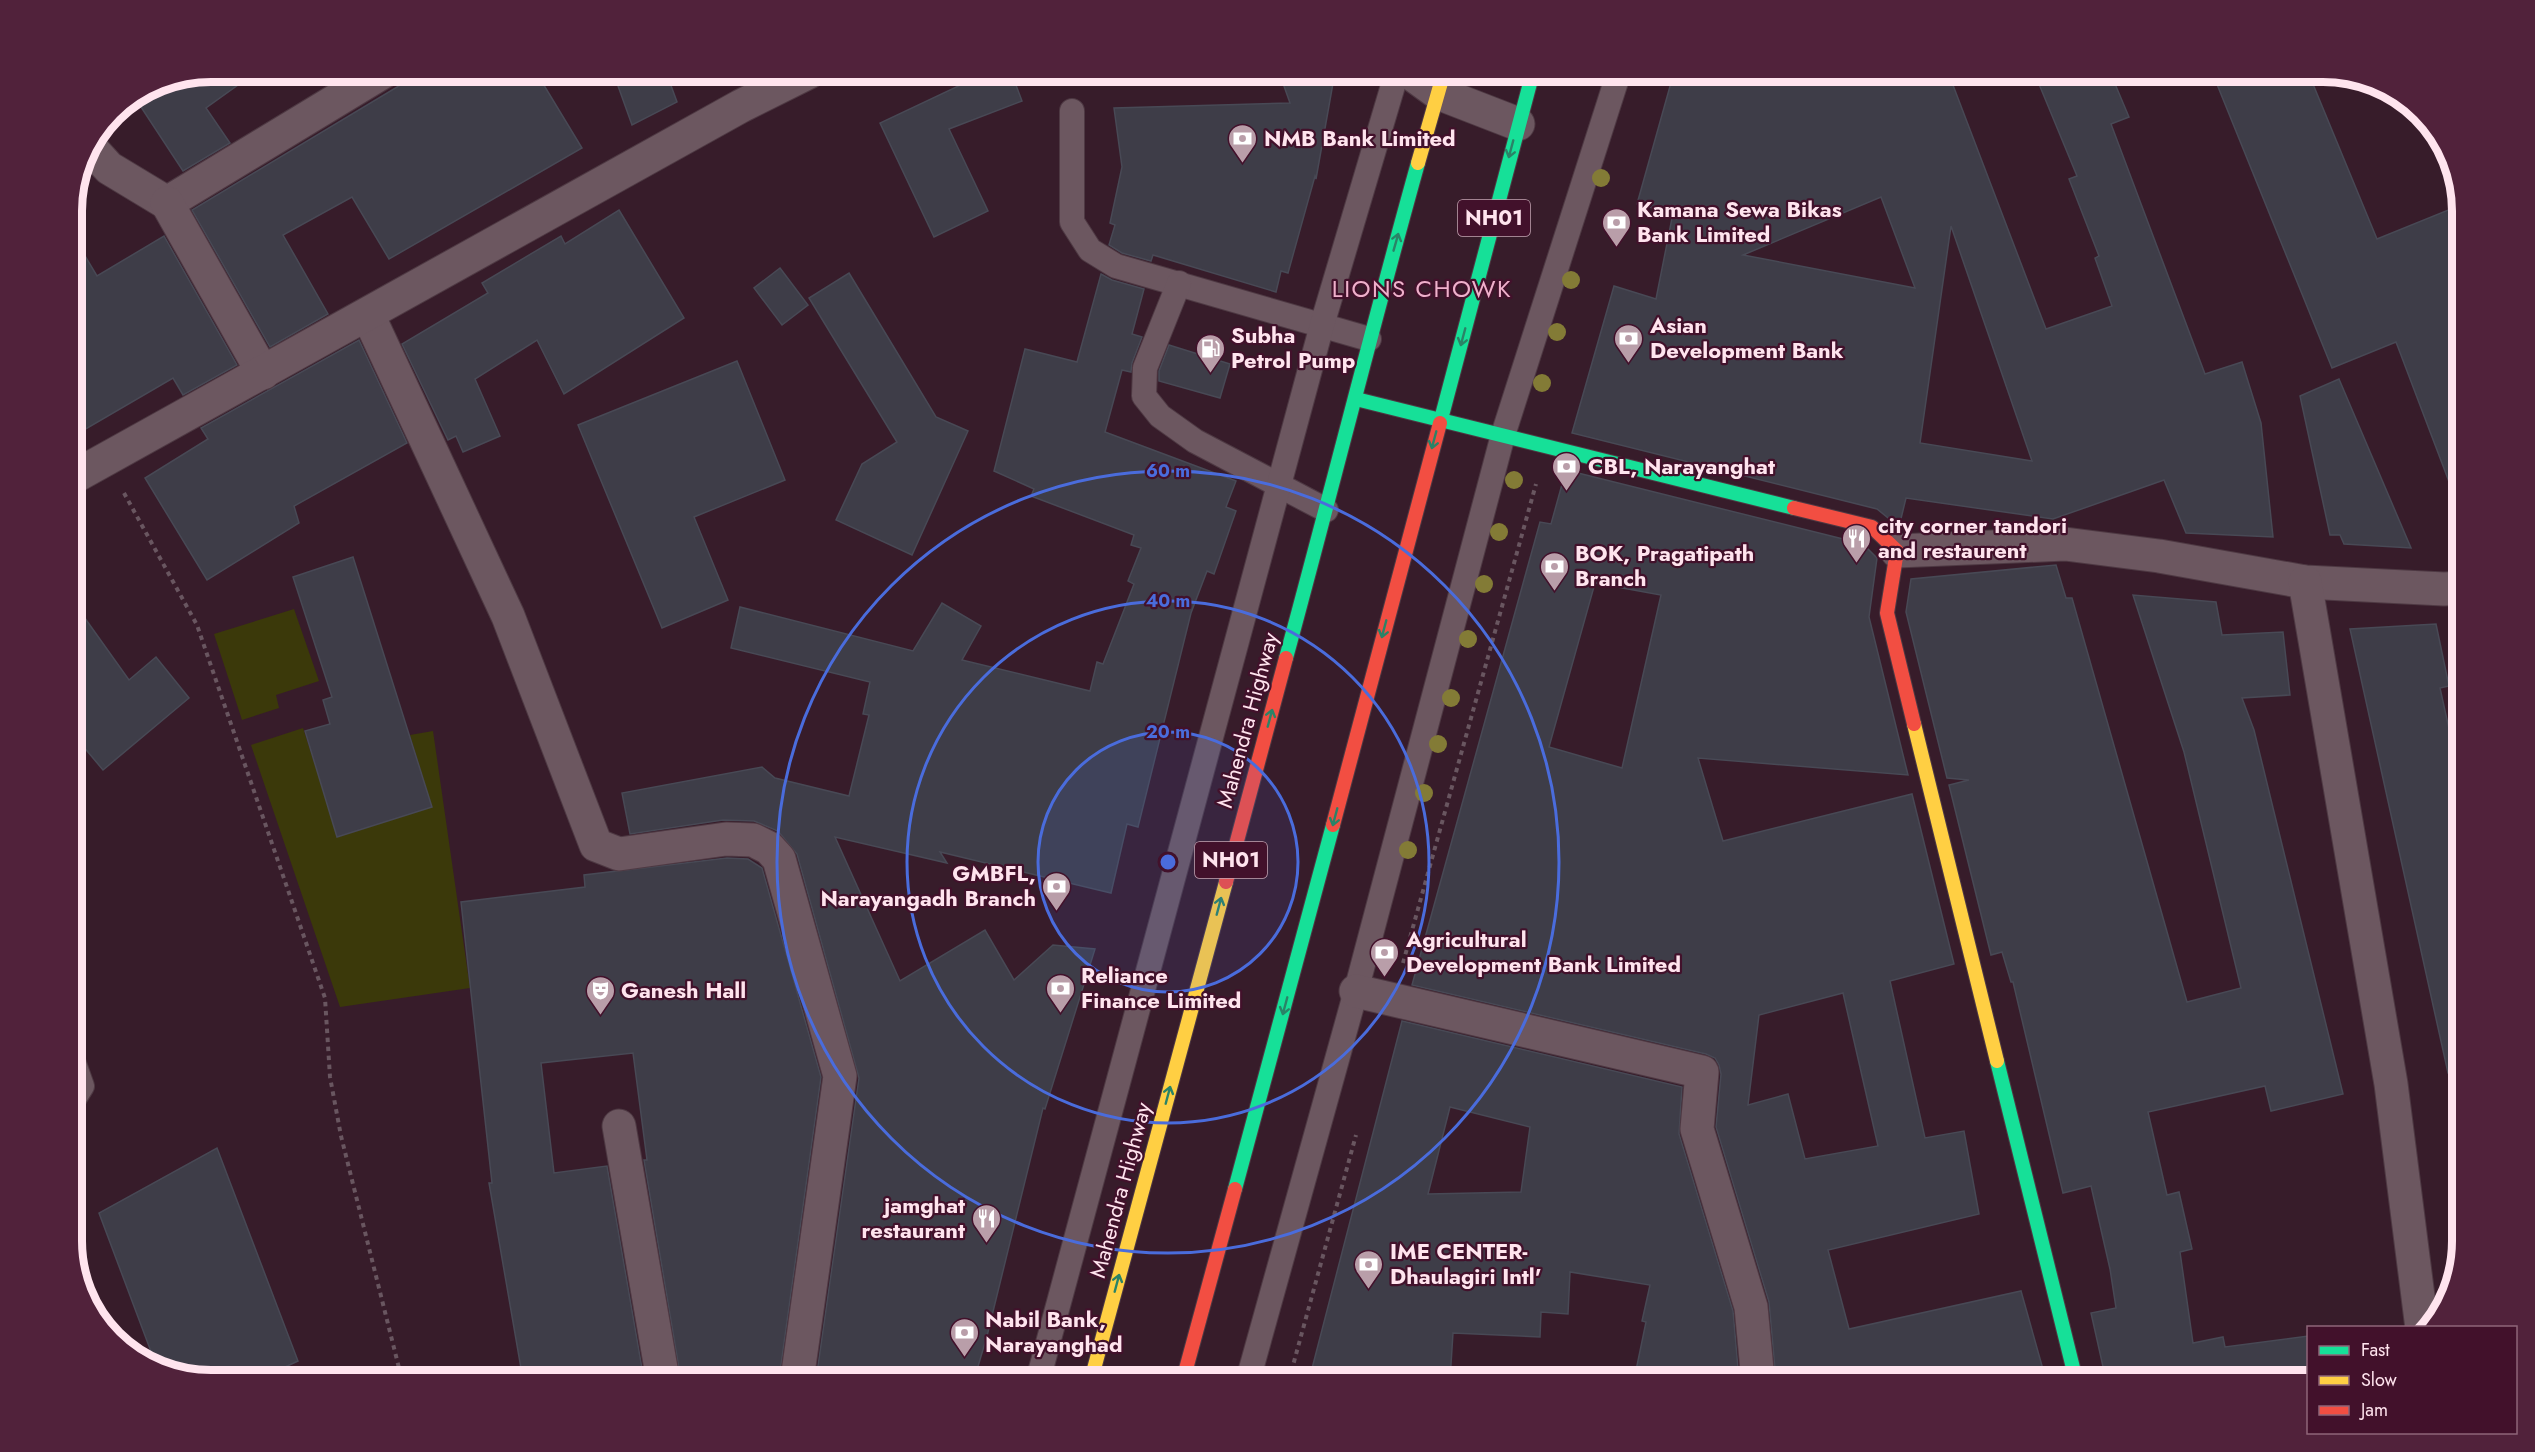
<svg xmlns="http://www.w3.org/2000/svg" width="2535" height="1452" viewBox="0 0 2535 1452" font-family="Jost,sans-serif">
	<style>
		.green { fill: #3b390a }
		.building { fill: #3e3d48; stroke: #484955; stroke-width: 1.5; fill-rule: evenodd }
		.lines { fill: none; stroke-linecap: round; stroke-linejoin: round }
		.lane-casing { stroke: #4e3943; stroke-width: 26 }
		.street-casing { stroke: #4e3943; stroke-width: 35 }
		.fast-casing { stroke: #4e3943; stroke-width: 16 }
		.slow-casing { stroke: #4e3943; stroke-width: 16 }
		.jam-casing { stroke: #4e3943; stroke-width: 16 }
		.path { stroke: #695660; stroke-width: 4; stroke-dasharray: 4.5 4.5; stroke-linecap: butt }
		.lane { stroke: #6c5760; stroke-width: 24 }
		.street { stroke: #6c5760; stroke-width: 33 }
		.fast { stroke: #16e098; stroke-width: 14 }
		.slow { stroke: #ffcf43; stroke-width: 14 }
		.jam { stroke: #f24e42; stroke-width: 14 }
		.tree { fill: #837b36 }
		.oneway { stroke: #2a8367 }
		.ring { fill: none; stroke: #4a6cdc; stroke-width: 3 }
		.labels { text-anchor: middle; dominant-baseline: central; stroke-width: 4.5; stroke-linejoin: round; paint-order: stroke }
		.shield { fill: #42112b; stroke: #c6a5b4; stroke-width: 1.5 }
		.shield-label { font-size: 21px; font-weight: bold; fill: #ffe4ee }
		.poi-label { font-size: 22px; font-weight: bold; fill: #ffe4ee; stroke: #42112b; text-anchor: start }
		.street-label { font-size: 22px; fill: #ffe4ee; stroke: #42112b }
		.neighbourhood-label { font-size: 24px; letter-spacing: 1.5px; fill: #efb0cb; stroke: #42112b }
		.rim { fill: none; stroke: #ffe4ee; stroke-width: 8 }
		.centre { fill: #4a6cdc; stroke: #42112b; stroke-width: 3 }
		.ring-label { font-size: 18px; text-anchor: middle; font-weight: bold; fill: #4a6cdc; stroke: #42112b; stroke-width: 4.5; stroke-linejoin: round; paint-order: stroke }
	</style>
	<rect width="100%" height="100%" fill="#371c2a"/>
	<g class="green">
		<polygon points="294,609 319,681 276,695 279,708 242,720 214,634"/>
		<polygon points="303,728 338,837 432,807 410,735 433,731 470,988 340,1007 251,745"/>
	</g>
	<g class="building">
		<polygon points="211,72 256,72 206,108 230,143 183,171 135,98 158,82"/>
		<polygon points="422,72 536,72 582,148 389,259 352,197 283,235 328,314 270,347 192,210"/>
		<polygon points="613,72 666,72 677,102 632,125"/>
		<polygon points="988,72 1011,72 1022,101 949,129 988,211 934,237 880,123"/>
		<polygon points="1279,72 1335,72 1316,179 1315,176 1288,273 1281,271 1276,292 1153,255 1151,261 1122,253 1109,245 1115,225 1110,223 1122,167 1114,108 1290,103"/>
		<path d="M1674,72H1948L2046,329L2112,306L2095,258L2099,256L2069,179L2077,176L2034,72H2110L2129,117L2111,124L2205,374L2242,362L2261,423L2273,537L2186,533L2164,480L2053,519L1906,498L1899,527L1877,509L1572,433L1614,286L1656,299L1673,213L1637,204ZM1881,197L1915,288L1743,255ZM1951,226L2032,461L1920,443Z"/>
		<polygon points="2212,72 2308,72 2377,239 2463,204 2463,508 2459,508 2396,342 2332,368"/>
		<polygon points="619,210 684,318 564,394 537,340 475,379 500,436 463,452 456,436 448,440 402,344 488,293 482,283 561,236 565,244"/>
		<polygon points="72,234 97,276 164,236 237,365 183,395 173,378 72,437"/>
		<polygon points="780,268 808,305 782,325 754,288"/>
		<polygon points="849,273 936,417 968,431 912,555 836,520 862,464 897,442 809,298"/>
		<polygon points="1101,274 1112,280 1144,289 1132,334 1142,337 1132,363 1131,372 1122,370 1105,432 1236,481 1226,507 1236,511 1214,574 1207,571 1191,613 1138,827 1127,824 1111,893 940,852 947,863 835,837 900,981 985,930 1014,980 1053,945 1095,949 1045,1109 1043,1108 987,1336 974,1380 816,1380 859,1078 797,854 778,831 754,821 723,820 630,834 622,793 762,767 775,778 849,796 869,715 863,714 870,682 731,648 740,607 913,651 942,603 981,626 962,660 1090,691 1097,662 1103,664 1134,584 1128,581 1141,548 1131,545 1134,535 1031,496 1034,489 994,471 1025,349 1077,362"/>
		<polygon points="359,340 407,443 294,506 299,523 207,580 145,478 208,439 201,428"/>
		<polygon points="1169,345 1230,364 1220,398 1159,381 1159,371"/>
		<polygon points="737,361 785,480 694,517 728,600 662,628 578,425"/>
		<polygon points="2339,379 2411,548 2344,544 2340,535 2330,535 2300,396"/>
		<path d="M1566,470L1863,544L1877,558L1869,617L1908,775L1698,758L1723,841L1912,794L1954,964L1890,981L1925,1138L1964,1131L1979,1214L1828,1250L1849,1329L2021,1291L2046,1380H1776L1769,1302L1716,1127L1721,1074L1719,1065L1715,1058L1706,1054L1412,985L1540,522L1551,524ZM1595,583L1661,595L1622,768L1549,747ZM1843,993L1878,1146L1805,1159L1788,1094L1748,1105L1759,1015Z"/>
		<polygon points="353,557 432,807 337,837 305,731 330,724 323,700 332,697 293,577"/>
		<polygon points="2056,565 2066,598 2072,598 2187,1002 2241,988 2184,752 2133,595 2216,602 2222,635 2283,632 2290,695 2242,698 2254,730 2343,1094 2271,1111 2265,1086 2148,1112 2167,1195 2179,1192 2192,1249 2180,1252 2193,1343 2223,1337 2225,1347 2308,1336 2308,1380 2106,1380 2091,1313 2116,1308 2110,1269 2091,1186 2063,1193 2013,982 2011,982 2002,952 1991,955 1949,785 1969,780 1947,778 1906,612 1911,579"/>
		<polygon points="72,600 129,680 156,657 189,698 103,770 72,733"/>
		<polygon points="2436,624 2449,686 2440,688 2463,792 2463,1071 2448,1073 2350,629"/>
		<polygon points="727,858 748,859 762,868 821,1077 779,1379 681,1380 644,1160 647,1160 633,1053 541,1063 554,1173 607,1166 644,1380 523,1380 489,1183 492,1183 461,902 585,887 584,875"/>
		<path d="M1402,1021L1682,1087L1679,1134L1733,1311L1739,1380H1634L1646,1322L1642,1321L1650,1285L1570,1272L1568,1314L1541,1312L1540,1337L1453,1333L1450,1380H1309ZM1450,1107L1530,1127L1521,1192L1428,1194Z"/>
		<polygon points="217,1148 298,1361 257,1380 211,1380 156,1365 99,1213"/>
	</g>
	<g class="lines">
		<defs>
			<g id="lane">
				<polyline points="1072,111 1072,222 1090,250 1116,266 1369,339"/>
				<polyline points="1179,283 1145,368 1144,396 1160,416 1195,441 1326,510"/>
				<polyline points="72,1058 82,1086 72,1102"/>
				<polyline points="1038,1380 1322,325 1397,72"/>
				<polyline points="1248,1380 1356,991 1503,435 1619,72"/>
			</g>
			<g id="street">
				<polyline points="1409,72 1438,93 1518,124"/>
				<polyline points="89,146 109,168 167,203 383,72"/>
				<polyline points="167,203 263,373"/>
				<polyline points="368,315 508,616 596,845 619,854 726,839 753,840 769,848 779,859 840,1076 797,1380"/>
				<polyline points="72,478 741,106 809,72"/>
				<polyline points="1897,551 2065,544 2159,556 2305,582 2444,589 2463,588"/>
				<polyline points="2305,582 2391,1084 2422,1328"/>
				<polyline points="1356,991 1702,1072 1697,1129 1751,1307 1758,1380"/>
				<polyline points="619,1126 663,1380"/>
			</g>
			<g id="fast">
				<polyline points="1356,399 1794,508"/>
				<polyline points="1440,423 1533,72"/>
				<path d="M1286,658C1331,493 1372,327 1418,163"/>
				<polyline points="1997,1061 2076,1380"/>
				<polyline points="1235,1189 1333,825"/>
			</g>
			<g id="slow">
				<polyline points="1418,163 1444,72"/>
				<polyline points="1914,724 1997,1061"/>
				<polyline points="1091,1380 1226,882"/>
			</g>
			<g id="jam">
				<polyline points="1794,508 1872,527 1897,551 1887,613 1914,724"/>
				<polyline points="1333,825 1440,423"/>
				<polyline points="1226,882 1286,658"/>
				<polyline points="1183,1380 1235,1189"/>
			</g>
		</defs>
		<use href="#lane" class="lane-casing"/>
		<use href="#street" class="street-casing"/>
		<use href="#fast" class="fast-casing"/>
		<use href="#slow" class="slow-casing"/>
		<use href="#jam" class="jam-casing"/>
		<g class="path">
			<polyline points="124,493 197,625 325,998 330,1077 341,1136 402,1380"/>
			<polyline points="1403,963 1536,484"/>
			<polyline points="1289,1380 1356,1135"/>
		</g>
		<use href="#lane" class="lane"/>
		<use href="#street" class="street"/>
		<use href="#fast" class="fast"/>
		<use href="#slow" class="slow"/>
		<use href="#jam" class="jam"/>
	</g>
	<g class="tree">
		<circle cx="1601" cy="178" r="9"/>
		<circle cx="1571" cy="280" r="9"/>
		<circle cx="1557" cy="332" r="9"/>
		<circle cx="1542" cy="383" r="9"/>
		<circle cx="1514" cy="480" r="9"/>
		<circle cx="1499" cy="532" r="9"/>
		<circle cx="1484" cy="584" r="9"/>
		<circle cx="1468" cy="639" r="9"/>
		<circle cx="1451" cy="698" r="9"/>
		<circle cx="1438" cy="744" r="9"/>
		<circle cx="1424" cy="793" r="9"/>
		<circle cx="1408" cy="850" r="9"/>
	</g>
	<defs><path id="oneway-shaft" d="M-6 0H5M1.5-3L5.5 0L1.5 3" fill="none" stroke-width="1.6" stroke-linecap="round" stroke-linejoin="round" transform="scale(1.5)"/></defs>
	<g class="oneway">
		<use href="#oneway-shaft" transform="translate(1511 149) rotate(105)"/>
		<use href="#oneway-shaft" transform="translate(1396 242) rotate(-74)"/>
		<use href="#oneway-shaft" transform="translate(1463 337) rotate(105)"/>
		<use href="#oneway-shaft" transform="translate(1434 440) rotate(105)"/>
		<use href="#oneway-shaft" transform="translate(1384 629) rotate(105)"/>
		<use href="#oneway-shaft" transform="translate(1270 718) rotate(-75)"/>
		<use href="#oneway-shaft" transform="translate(1335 817) rotate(105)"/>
		<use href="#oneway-shaft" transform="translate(1219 906) rotate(-75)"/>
		<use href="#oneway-shaft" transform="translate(1285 1006) rotate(105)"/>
		<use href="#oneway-shaft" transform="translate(1168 1095) rotate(-75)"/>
		<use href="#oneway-shaft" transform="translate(1117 1283) rotate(-75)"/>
	</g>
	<circle cx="1168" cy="862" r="130" fill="#4a6cdc" fill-opacity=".12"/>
	<g class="ring">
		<circle cx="1168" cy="862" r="130"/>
		<circle cx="1168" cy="862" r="261"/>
		<circle cx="1168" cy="862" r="391"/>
	</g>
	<defs>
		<symbol id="bank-pin" viewBox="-11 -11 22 30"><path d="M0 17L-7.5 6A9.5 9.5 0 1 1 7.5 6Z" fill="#b99ea9" stroke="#42112b"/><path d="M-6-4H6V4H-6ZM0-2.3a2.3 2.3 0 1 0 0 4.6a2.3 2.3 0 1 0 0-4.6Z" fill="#fff"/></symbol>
		<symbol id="fuel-pin" viewBox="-11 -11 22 30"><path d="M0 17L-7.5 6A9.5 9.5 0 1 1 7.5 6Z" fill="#b99ea9" stroke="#42112b"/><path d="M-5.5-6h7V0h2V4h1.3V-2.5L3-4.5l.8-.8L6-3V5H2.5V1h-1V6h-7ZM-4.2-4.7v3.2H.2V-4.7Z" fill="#fff"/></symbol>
		<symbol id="restaurant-pin" viewBox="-11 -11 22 30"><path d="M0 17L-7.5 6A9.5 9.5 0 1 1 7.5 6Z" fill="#b99ea9" stroke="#42112b"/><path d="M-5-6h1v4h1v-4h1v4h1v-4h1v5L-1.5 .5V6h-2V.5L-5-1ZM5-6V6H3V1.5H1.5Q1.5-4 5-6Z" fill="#fff"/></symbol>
		<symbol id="theatre-pin" viewBox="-11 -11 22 30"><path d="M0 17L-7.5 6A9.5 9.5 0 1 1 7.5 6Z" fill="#b99ea9" stroke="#42112b"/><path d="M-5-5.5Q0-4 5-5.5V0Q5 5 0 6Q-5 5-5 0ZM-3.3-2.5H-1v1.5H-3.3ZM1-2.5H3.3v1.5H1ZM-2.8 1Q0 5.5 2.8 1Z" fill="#fff"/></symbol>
	</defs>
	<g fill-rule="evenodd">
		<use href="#bank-pin" x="1226" y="122" width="33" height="45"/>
		<use href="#bank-pin" x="1600" y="206" width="33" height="45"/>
		<use href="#bank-pin" x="1612" y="322" width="33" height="45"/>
		<use href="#fuel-pin" x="1194" y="332" width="33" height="45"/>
		<use href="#bank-pin" x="1550" y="450" width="33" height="45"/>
		<use href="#restaurant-pin" x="1840" y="522" width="33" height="45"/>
		<use href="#bank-pin" x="1538" y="550" width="33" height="45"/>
		<use href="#bank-pin" x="1040" y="870" width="33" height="45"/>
		<use href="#bank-pin" x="1368" y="936" width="33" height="45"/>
		<use href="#bank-pin" x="1044" y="972" width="33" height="45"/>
		<use href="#theatre-pin" x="584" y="974" width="33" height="45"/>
		<use href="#restaurant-pin" x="970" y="1202" width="33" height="45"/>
		<use href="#bank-pin" x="1352" y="1248" width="33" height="45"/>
		<use href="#bank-pin" x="948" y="1316" width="33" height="45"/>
	</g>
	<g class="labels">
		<g class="shield">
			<rect x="1458" y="200" width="72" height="36" rx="4.5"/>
			<rect x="1195" y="842" width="72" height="36" rx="4.5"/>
		</g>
		<g class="shield-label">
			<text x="1494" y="218">NH01</text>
			<text x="1231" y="860">NH01</text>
		</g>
		<g class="poi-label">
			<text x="1264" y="138">NMB Bank Limited</text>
			<text x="1637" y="209">Kamana Sewa Bikas<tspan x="1637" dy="25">Bank Limited</tspan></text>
			<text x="1650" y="325">Asian<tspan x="1650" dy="25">Development Bank</tspan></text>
			<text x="1231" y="335">Subha<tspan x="1231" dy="25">Petrol Pump</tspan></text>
			<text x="1588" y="466">CBL, Narayanghat</text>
			<text x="1878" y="525">city corner tandori<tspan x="1878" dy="25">and restaurent</tspan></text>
			<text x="1575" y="553">BOK, Pragatipath<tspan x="1575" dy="25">Branch</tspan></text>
			<text x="1036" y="873" text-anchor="end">GMBFL,<tspan x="1036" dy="25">Narayangadh Branch</tspan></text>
			<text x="1406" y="939">Agricultural<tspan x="1406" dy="25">Development Bank Limited</tspan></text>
			<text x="1081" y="975">Reliance<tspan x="1081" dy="25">Finance Limited</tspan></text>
			<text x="621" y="990">Ganesh Hall</text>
			<text x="965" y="1205" text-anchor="end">jamghat<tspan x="965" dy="25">restaurant</tspan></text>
			<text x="1390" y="1251">IME CENTER-<tspan x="1390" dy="25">Dhaulagiri Intl'</tspan></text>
			<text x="985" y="1319">Nabil Bank,<tspan x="985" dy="25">Narayanghad</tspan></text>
		</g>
		<g class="street-label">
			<text transform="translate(1247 720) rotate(-75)">Mahendra Highway</text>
			<text transform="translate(1120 1190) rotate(-75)">Mahendra Highway</text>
		</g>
		<g class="neighbourhood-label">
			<text x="1422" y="288">LIONS CHOWK</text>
		</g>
	</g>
	<path d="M0 0H2535V1452H0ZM211 82H2323A129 129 0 0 1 2452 211V1241A129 129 0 0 1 2323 1370H211A129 129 0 0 1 82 1241V211A129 129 0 0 1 211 82Z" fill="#51223b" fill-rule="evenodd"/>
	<path class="rim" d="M211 82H2323A129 129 0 0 1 2452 211V1241A129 129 0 0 1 2323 1370H211A129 129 0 0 1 82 1241V211A129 129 0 0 1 211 82Z"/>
	<circle cx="1168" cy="862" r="9" class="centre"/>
	<g class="ring-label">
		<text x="1168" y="477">60 m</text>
		<text x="1168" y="607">40 m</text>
		<text x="1168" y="738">20 m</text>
	</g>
	<rect x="2307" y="1326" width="210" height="108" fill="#42112b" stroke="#8e6579" stroke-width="1.5"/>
	<rect x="2319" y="1346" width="30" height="9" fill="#16e098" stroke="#8e6579" stroke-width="1.5"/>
	<text x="2361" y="1356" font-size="18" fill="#ffe4ee">Fast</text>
	<rect x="2319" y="1376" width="30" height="9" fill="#ffcf43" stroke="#8e6579" stroke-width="1.5"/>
	<text x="2361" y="1386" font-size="18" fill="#ffe4ee">Slow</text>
	<rect x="2319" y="1406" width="30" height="9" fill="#f24e42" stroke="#8e6579" stroke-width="1.5"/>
	<text x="2361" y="1416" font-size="18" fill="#ffe4ee">Jam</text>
</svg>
